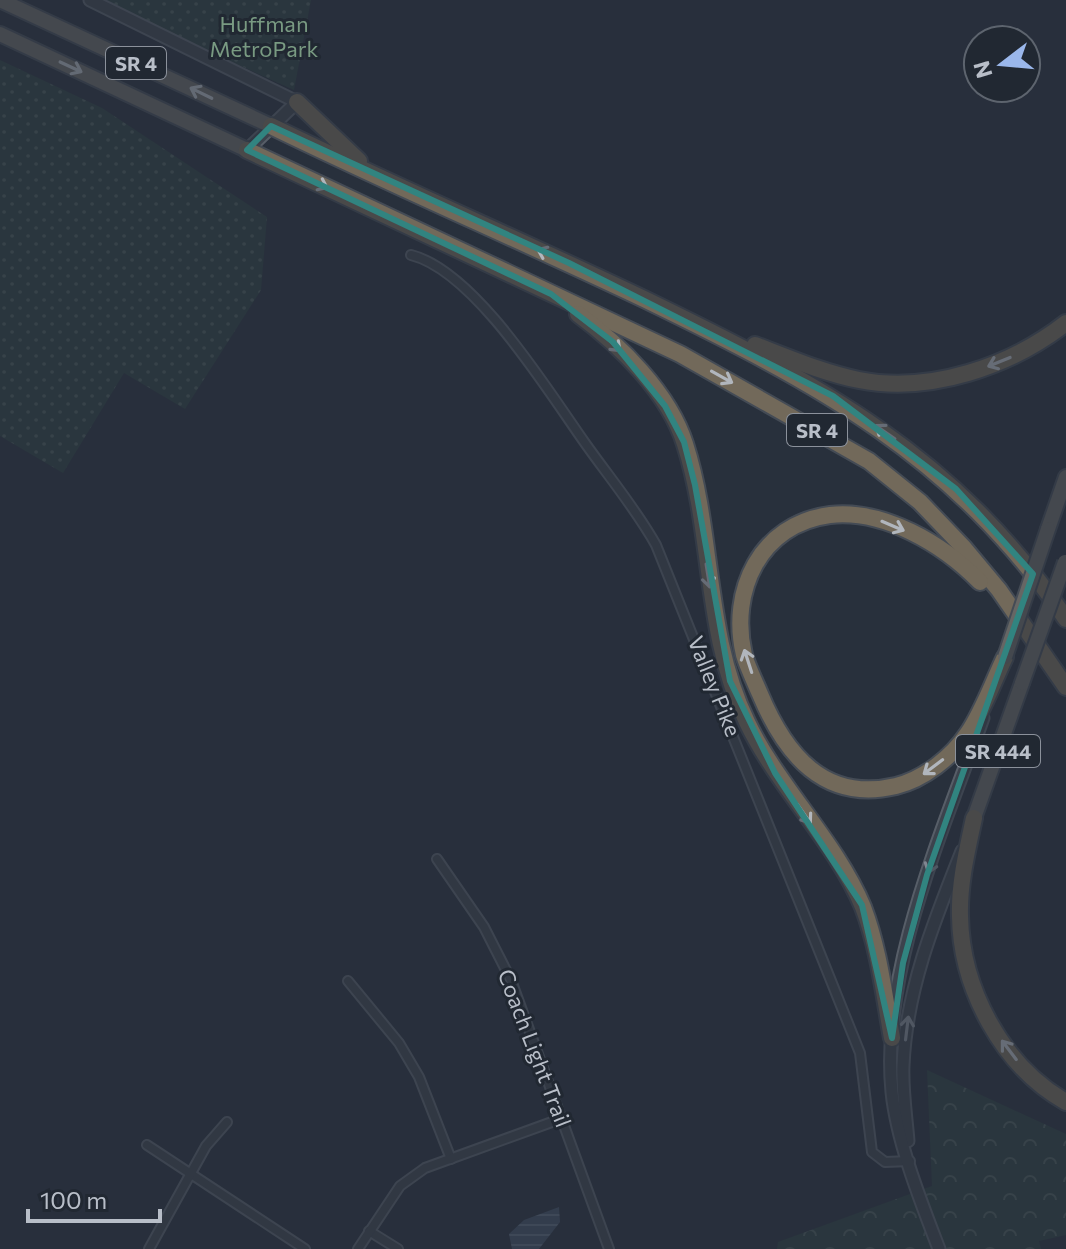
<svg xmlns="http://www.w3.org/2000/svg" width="1066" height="1249" viewBox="0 0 1066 1249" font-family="Commissioner,sans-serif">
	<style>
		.grass { fill: url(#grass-dots) }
		.forest { fill: url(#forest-crowns) }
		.water { fill: url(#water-rules) }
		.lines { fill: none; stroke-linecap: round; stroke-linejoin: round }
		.minor-casing { stroke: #575e68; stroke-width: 12 }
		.tertiary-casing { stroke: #575e68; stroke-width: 15 }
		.trunk-casing { stroke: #444b55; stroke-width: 18 }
		.motorway-casing { stroke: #444b55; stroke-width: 20 }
		.minor { stroke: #3c434d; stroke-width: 8 }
		.tertiary { stroke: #3c434d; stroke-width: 11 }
		.trunk { stroke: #666664; stroke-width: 14 }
		.motorway { stroke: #72695a; stroke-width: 16 }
		.trunk-bridge-casing { stroke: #444b55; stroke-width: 18; stroke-linecap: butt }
		.trunk-bridge { stroke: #666664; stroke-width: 14 }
		.oneway { stroke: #acb1b9 }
		.oneway2 { stroke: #b1b6bd }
		.oneway3 { stroke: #808791 }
		.marked { fill: none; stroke: #318480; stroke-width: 6; stroke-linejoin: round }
		.labels { text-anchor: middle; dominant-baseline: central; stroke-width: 6; stroke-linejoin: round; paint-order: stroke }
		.shield { fill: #212832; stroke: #8b919b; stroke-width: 2 }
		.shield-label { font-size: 20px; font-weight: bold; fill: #b8bec8 }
		.park-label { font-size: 22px; fill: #799a82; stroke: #212832 }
		.street-label { font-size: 22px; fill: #b8bec8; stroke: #212832 }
	</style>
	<defs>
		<pattern id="grass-dots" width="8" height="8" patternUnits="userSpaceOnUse" patternTransform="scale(2)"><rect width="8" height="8" fill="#2d3f40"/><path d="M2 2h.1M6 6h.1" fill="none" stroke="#49595a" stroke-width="1.8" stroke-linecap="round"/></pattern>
		<pattern id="forest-crowns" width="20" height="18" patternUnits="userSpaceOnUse" patternTransform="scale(2)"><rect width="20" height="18" fill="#2d3f40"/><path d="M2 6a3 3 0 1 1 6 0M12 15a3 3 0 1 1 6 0" fill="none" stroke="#49595a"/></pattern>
		<pattern id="water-rules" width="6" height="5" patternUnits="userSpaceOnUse" patternTransform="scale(2)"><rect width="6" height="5" fill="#414e63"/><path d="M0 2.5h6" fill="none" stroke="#5a6678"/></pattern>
	</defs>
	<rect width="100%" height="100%" fill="#28303c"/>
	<g class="grass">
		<polygon points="95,0 311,0 294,90"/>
		<polygon points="0,60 102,108 267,217 261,290 185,409 124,373 63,473 0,436"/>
	</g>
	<polygon class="forest" points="927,1070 1066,1134 1066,1235 1039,1241 1041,1249 777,1249 778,1242 932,1186"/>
	<polygon class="water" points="559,1207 560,1222 539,1249 512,1249 509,1234 524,1220"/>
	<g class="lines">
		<defs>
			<g id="minor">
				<path d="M411,255C475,271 548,391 585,443C609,477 636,509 656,545L860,1053L872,1152L885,1162L910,1161"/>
				<polyline points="437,859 484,927 511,980 609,1249"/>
				<polyline points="348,981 399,1043 419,1077 451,1159"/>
				<polyline points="147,1145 305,1249"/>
				<polyline points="369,1231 398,1249"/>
				<polyline points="149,1249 206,1146 227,1122"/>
				<polyline points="358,1249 400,1186 425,1168 563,1118"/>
			</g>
			<g id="tertiary">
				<polyline points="90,0 297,102 247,150"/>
				<path d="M908,1141C906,1116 902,1091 903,1066C906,990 934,921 962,851"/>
				<path d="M939,1249C921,1202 897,1142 892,1092C880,970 943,831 983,718"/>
			</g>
			<g id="trunk">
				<polyline points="0,0 271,126"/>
				<polyline points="0,34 247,150"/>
				<polyline points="1048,529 1066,477"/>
				<polyline points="974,818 1022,683"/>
			</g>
			<g id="motorway">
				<polyline points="297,102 359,161"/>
				<path d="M271,126C394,186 520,240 644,299C817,383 955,455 1066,619"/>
				<polyline points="247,150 680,354 869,461 920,502 964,548 999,590 1066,687"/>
				<path d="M578,314C620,345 669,393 685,444C714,535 704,634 747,722C778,787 836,842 863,907C879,949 884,994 892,1038"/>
				<path d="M755,345C789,358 824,373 859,380C930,394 1011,366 1066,323"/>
				<path d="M980,582C943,544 884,509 830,515C760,524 729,591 744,655C748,668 755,682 760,694C785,754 824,803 896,786C924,779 952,757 968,733C983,711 993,682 1005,657"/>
				<path d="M974,818C967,851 959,883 960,916C961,988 1002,1066 1066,1102"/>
			</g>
		</defs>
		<use href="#minor" class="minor-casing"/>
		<use href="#tertiary" class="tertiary-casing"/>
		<use href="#trunk" class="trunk-casing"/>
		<use href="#motorway" class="motorway-casing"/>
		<use href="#minor" class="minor"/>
		<use href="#tertiary" class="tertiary"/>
		<use href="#trunk" class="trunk"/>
		<use href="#motorway" class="motorway"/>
		<defs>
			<g id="trunk-bridge">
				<polyline points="1005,657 1048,529"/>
				<polyline points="1022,683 1065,562"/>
			</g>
		</defs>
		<use href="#trunk-bridge" class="trunk-bridge-casing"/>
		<use href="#trunk-bridge" class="trunk-bridge"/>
	</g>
	<defs><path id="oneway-shaft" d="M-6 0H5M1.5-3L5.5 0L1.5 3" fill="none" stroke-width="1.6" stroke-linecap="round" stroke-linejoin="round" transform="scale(2)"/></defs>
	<g class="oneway">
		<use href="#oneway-shaft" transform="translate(71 67) rotate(25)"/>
		<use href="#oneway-shaft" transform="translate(201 93) rotate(-154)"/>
	</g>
	<g class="oneway2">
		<use href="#oneway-shaft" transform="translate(317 183) rotate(25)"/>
		<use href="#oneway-shaft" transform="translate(548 254) rotate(-156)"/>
		<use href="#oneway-shaft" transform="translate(612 343) rotate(44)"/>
		<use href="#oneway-shaft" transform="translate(999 362) rotate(158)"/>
		<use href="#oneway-shaft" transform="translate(722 377) rotate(29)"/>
		<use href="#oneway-shaft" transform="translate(885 432) rotate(-145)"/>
		<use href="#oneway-shaft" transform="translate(893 526) rotate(23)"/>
		<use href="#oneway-shaft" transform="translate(708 576) rotate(81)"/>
		<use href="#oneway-shaft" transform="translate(748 661) rotate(-108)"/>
		<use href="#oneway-shaft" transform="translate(933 767) rotate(143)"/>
		<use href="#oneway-shaft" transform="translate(804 814) rotate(55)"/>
		<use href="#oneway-shaft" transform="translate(1009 1050) rotate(-127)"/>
	</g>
	<g class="oneway3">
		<use href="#oneway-shaft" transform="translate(932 862) rotate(109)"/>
		<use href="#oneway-shaft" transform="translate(907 1028) rotate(-83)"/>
	</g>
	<path d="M0 0H1066V1249H0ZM271,126L569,263L833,396L956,489L1033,574L927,875L903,963L892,1038L862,905L775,773L730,681L695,485L684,442L665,406L613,342L551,294L247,150Z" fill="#28303c" fill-opacity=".55" fill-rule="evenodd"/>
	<path class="marked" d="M271,126L569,263L833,396L956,489L1033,574L927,875L903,963L892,1038L862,905L775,773L730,681L695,485L684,442L665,406L613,342L551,294L247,150Z"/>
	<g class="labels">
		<g class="shield">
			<rect x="106" y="47" width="60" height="32" rx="6"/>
			<rect x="787" y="414" width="60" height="32" rx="6"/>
			<rect x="956" y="735" width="84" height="32" rx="6"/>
		</g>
		<g class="shield-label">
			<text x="136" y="63">SR 4</text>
			<text x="817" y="430">SR 4</text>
			<text x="998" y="751">SR 444</text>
		</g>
		<g class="park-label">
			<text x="264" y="23">Huffman<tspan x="264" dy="25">MetroPark</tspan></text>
		</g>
		<g class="street-label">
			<text transform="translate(715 686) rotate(68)">Valley Pike</text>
			<text transform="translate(535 1048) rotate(69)">Coach Light Trail</text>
		</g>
	</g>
	<g transform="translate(1002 64) rotate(254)"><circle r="38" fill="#212832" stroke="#5d646e" stroke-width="2"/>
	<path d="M0-6L14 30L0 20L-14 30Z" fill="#9ab7eb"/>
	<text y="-12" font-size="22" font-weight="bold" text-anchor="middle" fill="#b8bec8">N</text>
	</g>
	<path d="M28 1209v12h132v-12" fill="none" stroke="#b8bec8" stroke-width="4"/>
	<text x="40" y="1209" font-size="24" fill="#b8bec8" stroke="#212832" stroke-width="6" paint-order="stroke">100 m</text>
</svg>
